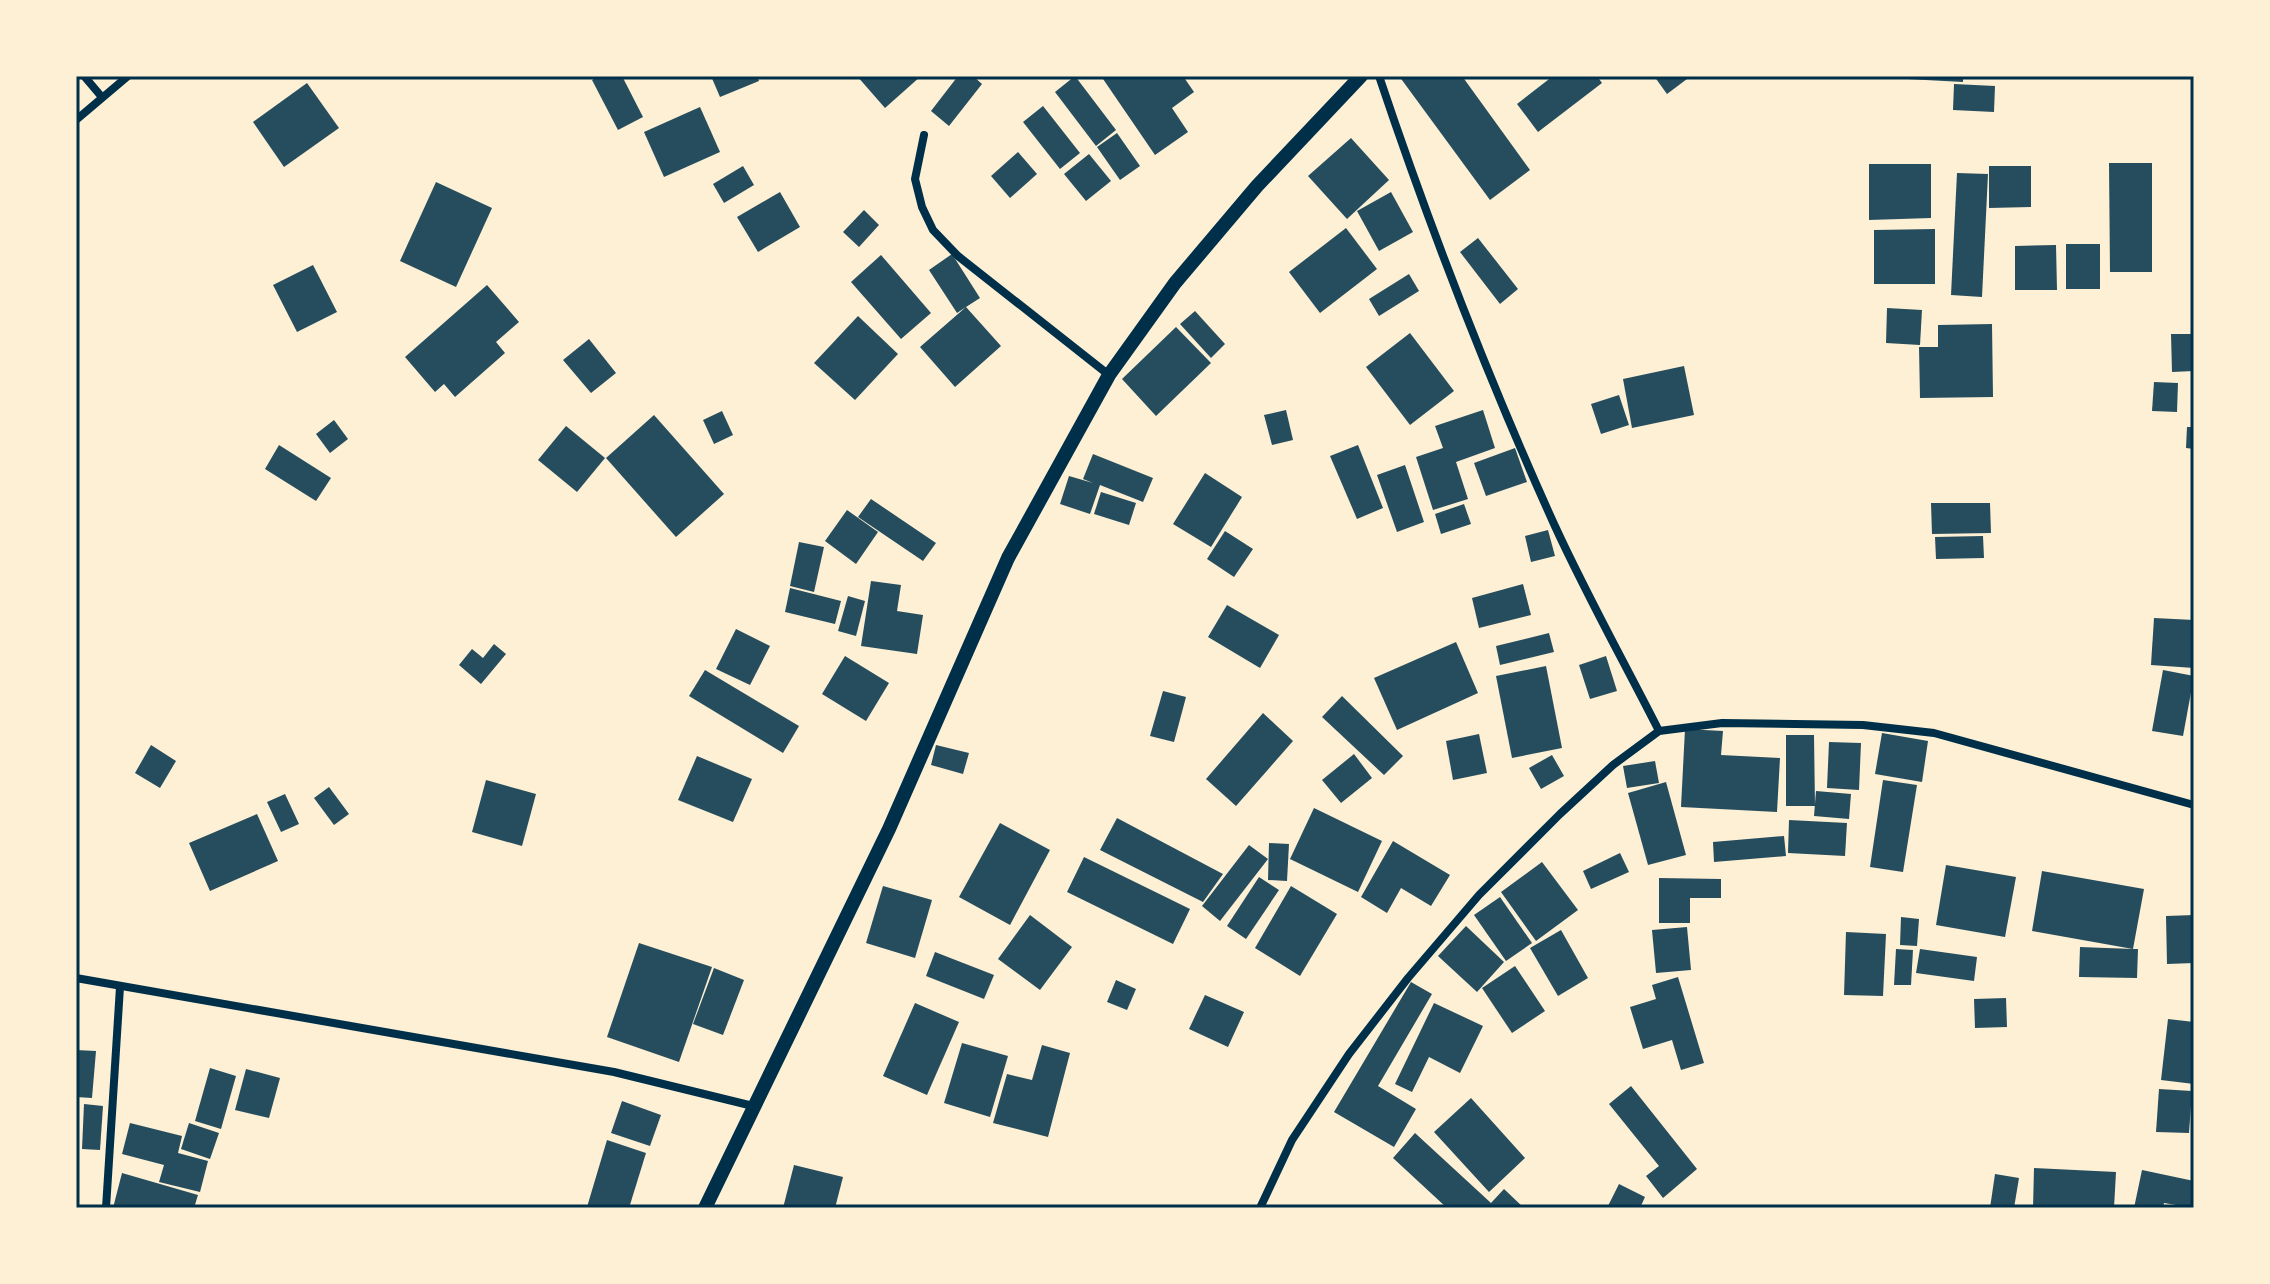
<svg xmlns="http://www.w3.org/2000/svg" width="2270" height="1284" viewBox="0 0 2270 1284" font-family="'PT Serif',serif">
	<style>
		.building { fill: #264d5e }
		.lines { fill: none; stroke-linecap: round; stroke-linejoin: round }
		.minor { stroke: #003049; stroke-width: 8 }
		.tertiary { stroke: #003049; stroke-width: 14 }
		.neatline { fill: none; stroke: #003049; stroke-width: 3 }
	</style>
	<rect width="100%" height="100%" fill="#fdf0d5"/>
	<g class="building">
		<polygon points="599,76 622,76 643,117 618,130 592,80"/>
		<polygon points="711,76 757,76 759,81 720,97"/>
		<polygon points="857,76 921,76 885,108"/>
		<polygon points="958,76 973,76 982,84 949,126 931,111"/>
		<polygon points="1075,76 1116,130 1096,146 1055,92"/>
		<polygon points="1101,76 1183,76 1194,92 1172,108 1188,132 1155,155"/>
		<polygon points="1399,76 1462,76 1530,170 1490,200"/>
		<polygon points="1553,76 1597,76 1602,83 1538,132 1517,104"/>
		<polygon points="1654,76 1691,76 1667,94"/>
		<polygon points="1907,76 1963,76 1963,82 1907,79"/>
		<polygon points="307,83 339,128 284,167 253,122"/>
		<polygon points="1954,84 1995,86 1994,112 1953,110"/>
		<polygon points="1043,106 1080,153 1060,169 1023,122"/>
		<polygon points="700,107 720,152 664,177 644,132"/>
		<polygon points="1117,133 1140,166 1120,180 1097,147"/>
		<polygon points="1351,138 1389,180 1347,219 1308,176"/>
		<polygon points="1018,152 1037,174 1010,198 991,176"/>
		<polygon points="1089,154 1111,181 1086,201 1064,174"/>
		<polygon points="2109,163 2152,163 2152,272 2110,272"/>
		<polygon points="1869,164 1931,164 1931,218 1869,220"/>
		<polygon points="743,166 754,185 724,203 713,184"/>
		<polygon points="1989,166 2031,166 2031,207 1989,208"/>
		<polygon points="1957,173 1988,174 1982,297 1951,295"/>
		<polygon points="436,182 492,208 456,287 400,261"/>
		<polygon points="780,192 800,227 758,252 737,217"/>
		<polygon points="1391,192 1413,232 1379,251 1357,211"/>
		<polygon points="864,210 879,225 859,247 843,232"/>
		<polygon points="1346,228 1377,269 1320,313 1289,272"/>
		<polygon points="1935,229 1935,284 1874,284 1874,230"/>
		<polygon points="1478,238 1518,289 1500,304 1460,252"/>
		<rect x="2066" y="244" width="34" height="45"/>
		<polygon points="2056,245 2057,290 2015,290 2015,246"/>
		<polygon points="952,254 980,298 966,307 1001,346 955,387 920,347 966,307 957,313 929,270"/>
		<polygon points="881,255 931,313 901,339 851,282"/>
		<polygon points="313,265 337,312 297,332 273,285"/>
		<polygon points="1409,274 1419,291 1379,316 1369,299"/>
		<polygon points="487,285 519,322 496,342 505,353 455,397 444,384 435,392 405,357"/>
		<polygon points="1887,308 1922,310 1920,345 1886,343"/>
		<polygon points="1195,311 1225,344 1211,358 1180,324"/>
		<polygon points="858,316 898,354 855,400 814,363"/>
		<polygon points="1992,324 1993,397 1920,398 1919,347 1938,347 1938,325"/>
		<polygon points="1176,327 1211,363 1156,416 1122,379"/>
		<polygon points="1410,333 1454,391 1410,425 1366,367"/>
		<polygon points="2171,334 2194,334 2194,371 2172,372"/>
		<polygon points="589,339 616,373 591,393 563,360"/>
		<polygon points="1684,366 1694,415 1632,428 1623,379"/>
		<polygon points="2154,382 2178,383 2177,412 2152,411"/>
		<polygon points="1619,395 1629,425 1601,434 1591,404"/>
		<polygon points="1286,410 1293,440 1272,445 1264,415"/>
		<polygon points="1483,410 1495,448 1456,462 1468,499 1433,510 1416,457 1443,448 1435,426"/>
		<polygon points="722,411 733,435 714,444 703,420"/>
		<polygon points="654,415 724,494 676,537 606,458"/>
		<polygon points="334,420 348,439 330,453 316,434"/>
		<polygon points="566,426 605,458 577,492 538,460"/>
		<polygon points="2187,427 2194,427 2194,449 2186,448"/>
		<polygon points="279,445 331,478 316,501 265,469"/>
		<polygon points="1358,445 1383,508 1357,519 1330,456"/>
		<polygon points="1515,448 1527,482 1486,496 1474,463"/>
		<polygon points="1093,454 1153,478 1143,502 1100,485 1090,514 1060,504 1069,476 1093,483 1083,479"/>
		<polygon points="1405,465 1424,522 1397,532 1377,475"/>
		<polygon points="1205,473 1242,497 1211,547 1173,524"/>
		<polygon points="1101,492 1136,503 1129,525 1094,514"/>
		<polygon points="871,499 936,543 923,561 858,517"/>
		<polygon points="1931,503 1990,503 1991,533 1932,534"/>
		<polygon points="1464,504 1471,524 1441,534 1435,514"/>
		<polygon points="847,510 878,532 856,564 825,541"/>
		<polygon points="1548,530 1555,556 1531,562 1525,536"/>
		<polygon points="1225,531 1253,549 1234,577 1207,559"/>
		<polygon points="1983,536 1984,558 1936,559 1935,537"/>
		<polygon points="799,542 824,547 814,592 790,586"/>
		<polygon points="871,581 901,585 897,611 923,615 917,654 861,646"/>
		<polygon points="1523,584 1531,615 1479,628 1472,598"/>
		<polygon points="790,588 841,601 835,624 785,612"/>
		<polygon points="848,596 865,601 856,636 838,631"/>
		<polygon points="1227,605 1279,635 1260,668 1208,637"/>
		<polygon points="2154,618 2194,620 2194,668 2151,665"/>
		<polygon points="736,629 770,646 750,685 716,669"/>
		<polygon points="1549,633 1554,652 1500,665 1496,646"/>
		<polygon points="1456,642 1478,693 1397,730 1374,678"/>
		<polygon points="494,644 506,654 481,684 459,665 472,649 483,658"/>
		<polygon points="845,656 889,683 866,721 822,694"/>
		<polygon points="1606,656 1617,691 1590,699 1579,665"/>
		<polygon points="1546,666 1562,748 1512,758 1496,676"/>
		<polygon points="705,670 799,726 783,753 689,696"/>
		<polygon points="2163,670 2194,676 2183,736 2152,731"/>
		<polygon points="1163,691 1186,697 1174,742 1150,736"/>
		<polygon points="1342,696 1403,756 1384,775 1322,717"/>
		<polygon points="1263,713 1293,741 1236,806 1206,779"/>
		<polygon points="1685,729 1723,731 1721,755 1780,758 1777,812 1681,807"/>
		<polygon points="1882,733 1928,741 1922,782 1875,774"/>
		<polygon points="1479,734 1487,773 1453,780 1446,741"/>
		<polygon points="1786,735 1814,735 1815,806 1786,806"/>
		<polygon points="1829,742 1861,743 1859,790 1827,788"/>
		<polygon points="151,745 176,761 160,788 135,773"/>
		<polygon points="936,745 969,753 963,774 931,765"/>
		<polygon points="1354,754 1372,778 1341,803 1322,780"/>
		<polygon points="1552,755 1564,776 1541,789 1529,768"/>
		<polygon points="697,756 752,779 733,822 678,800"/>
		<polygon points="1655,761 1659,783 1627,788 1623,766"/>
		<polygon points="486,780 536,794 522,846 472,832"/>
		<polygon points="1883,780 1917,785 1903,872 1870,867"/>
		<polygon points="1666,782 1686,855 1648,865 1628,793"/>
		<polygon points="329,787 349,814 334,825 314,798"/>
		<polygon points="1816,791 1851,794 1849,819 1814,816"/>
		<polygon points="285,794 299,824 281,832 267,802"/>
		<polygon points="1314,808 1382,841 1358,892 1290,859"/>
		<polygon points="257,814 278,861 210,891 189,843"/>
		<polygon points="1117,818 1223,874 1203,902 1100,850"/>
		<polygon points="1789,820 1847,823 1845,856 1788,853"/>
		<polygon points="1000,823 1050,850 1010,925 959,897"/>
		<polygon points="1784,836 1786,856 1714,862 1713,842"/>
		<polygon points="1393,841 1450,875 1431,906 1401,888 1387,913 1361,897"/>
		<polygon points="1269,843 1289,844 1287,881 1268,880"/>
		<polygon points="1249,845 1268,859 1220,921 1202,906"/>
		<polygon points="1620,853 1629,872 1591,889 1583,871"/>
		<polygon points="1084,857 1190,909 1173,944 1067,892"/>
		<polygon points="1542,862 1578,910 1536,941 1501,892"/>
		<polygon points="1946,865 2016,877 2005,937 1936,925"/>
		<polygon points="2042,871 2144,889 2133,949 2138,949 2137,978 2079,977 2080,947 2133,949 2032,931"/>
		<polygon points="1259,877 1279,890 1246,939 1227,926"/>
		<polygon points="1659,878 1721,879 1721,898 1690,898 1690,923 1659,923"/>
		<polygon points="883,886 932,900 915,958 866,943"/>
		<polygon points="1291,886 1337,914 1300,976 1255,948"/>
		<polygon points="1500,897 1532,943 1506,961 1474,915"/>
		<polygon points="1030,915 1072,947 1040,990 998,959"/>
		<polygon points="2194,915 2194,963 2167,964 2166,916"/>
		<polygon points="1901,917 1919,919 1917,946 1900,945"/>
		<polygon points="1466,926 1504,962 1477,992 1438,956"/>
		<polygon points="1687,927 1691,970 1656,973 1652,930"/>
		<polygon points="1561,930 1588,978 1558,996 1530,948"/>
		<polygon points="1846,932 1886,934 1883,996 1844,995"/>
		<polygon points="639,943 712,967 679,1062 607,1037"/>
		<polygon points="1896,949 1913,950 1911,985 1894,985"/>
		<polygon points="1920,949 1977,957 1974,981 1916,973"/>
		<polygon points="935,952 994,975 984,999 926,976"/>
		<polygon points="1515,966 1545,1011 1512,1033 1482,988"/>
		<polygon points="714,968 744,980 723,1035 693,1024"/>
		<polygon points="1678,977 1704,1063 1681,1070 1672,1040 1643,1049 1630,1007 1656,999 1652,985"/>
		<polygon points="1116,980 1136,989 1127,1010 1107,1002"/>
		<polygon points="1411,982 1432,994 1378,1086 1416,1109 1394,1147 1334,1112"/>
		<polygon points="1205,995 1244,1012 1228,1047 1189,1029"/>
		<polygon points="2006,998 2007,1027 1975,1028 1974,999"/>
		<polygon points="915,1003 959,1022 927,1095 883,1076"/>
		<polygon points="1434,1003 1483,1026 1460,1073 1429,1057 1412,1092 1395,1084"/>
		<polygon points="2168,1019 2194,1022 2194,1084 2161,1080"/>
		<polygon points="962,1043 1008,1056 990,1117 944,1103"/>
		<polygon points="1042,1045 1070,1053 1048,1137 993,1123 1007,1074 1032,1080"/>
		<polygon points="76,1050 96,1051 92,1098 76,1097"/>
		<polygon points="210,1068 236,1076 221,1129 195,1121"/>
		<polygon points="246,1069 280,1078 269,1118 235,1110"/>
		<polygon points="1631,1086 1697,1169 1663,1198 1646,1176 1659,1166 1609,1104"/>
		<polygon points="2159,1089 2192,1091 2189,1133 2156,1132"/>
		<polygon points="1471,1098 1525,1158 1489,1192 1434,1132"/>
		<polygon points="622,1101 661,1115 650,1146 611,1133"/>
		<polygon points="84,1104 103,1106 100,1150 82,1149"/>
		<polygon points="130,1123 182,1136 178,1153 208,1161 200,1192 159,1182 164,1165 122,1154"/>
		<polygon points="189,1123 219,1133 210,1159 181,1149"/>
		<polygon points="1415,1133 1491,1203 1504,1189 1524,1208 1447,1208 1393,1158"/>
		<polygon points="607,1140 646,1153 629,1208 587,1207"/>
		<polygon points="794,1165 843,1177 835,1208 783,1208"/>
		<polygon points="2034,1168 2116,1172 2114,1208 2033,1208"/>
		<polygon points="2142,1170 2194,1181 2194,1208 2164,1203 2163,1208 2134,1208"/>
		<polygon points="122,1173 198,1195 194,1208 113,1208"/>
		<polygon points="1995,1174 2019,1178 2014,1208 1990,1208"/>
		<polygon points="1619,1184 1645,1197 1640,1208 1607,1208"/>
	</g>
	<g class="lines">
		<g class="minor">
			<polyline points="84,76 101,96"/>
			<path d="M1379,76C1430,228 1488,378 1554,524C1586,594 1624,662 1659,731"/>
			<polyline points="76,120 128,76"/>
			<polyline points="924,135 915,179 922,207 933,230 958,256 1109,375"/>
			<polyline points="76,978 614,1072 753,1106"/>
			<polyline points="106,1208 120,987"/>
			<polyline points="1260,1208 1292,1140 1349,1054 1408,978 1479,895 1560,814 1613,765 1659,731 1722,723 1863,725 1934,733 2194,805"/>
		</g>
		<polyline class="tertiary" points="705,1208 889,829 1008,558 1109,375 1175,283 1257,186 1361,76"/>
	</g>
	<rect width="2270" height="1284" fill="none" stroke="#fdf0d5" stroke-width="156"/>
	<rect x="78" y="78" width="2114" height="1128" class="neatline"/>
</svg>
